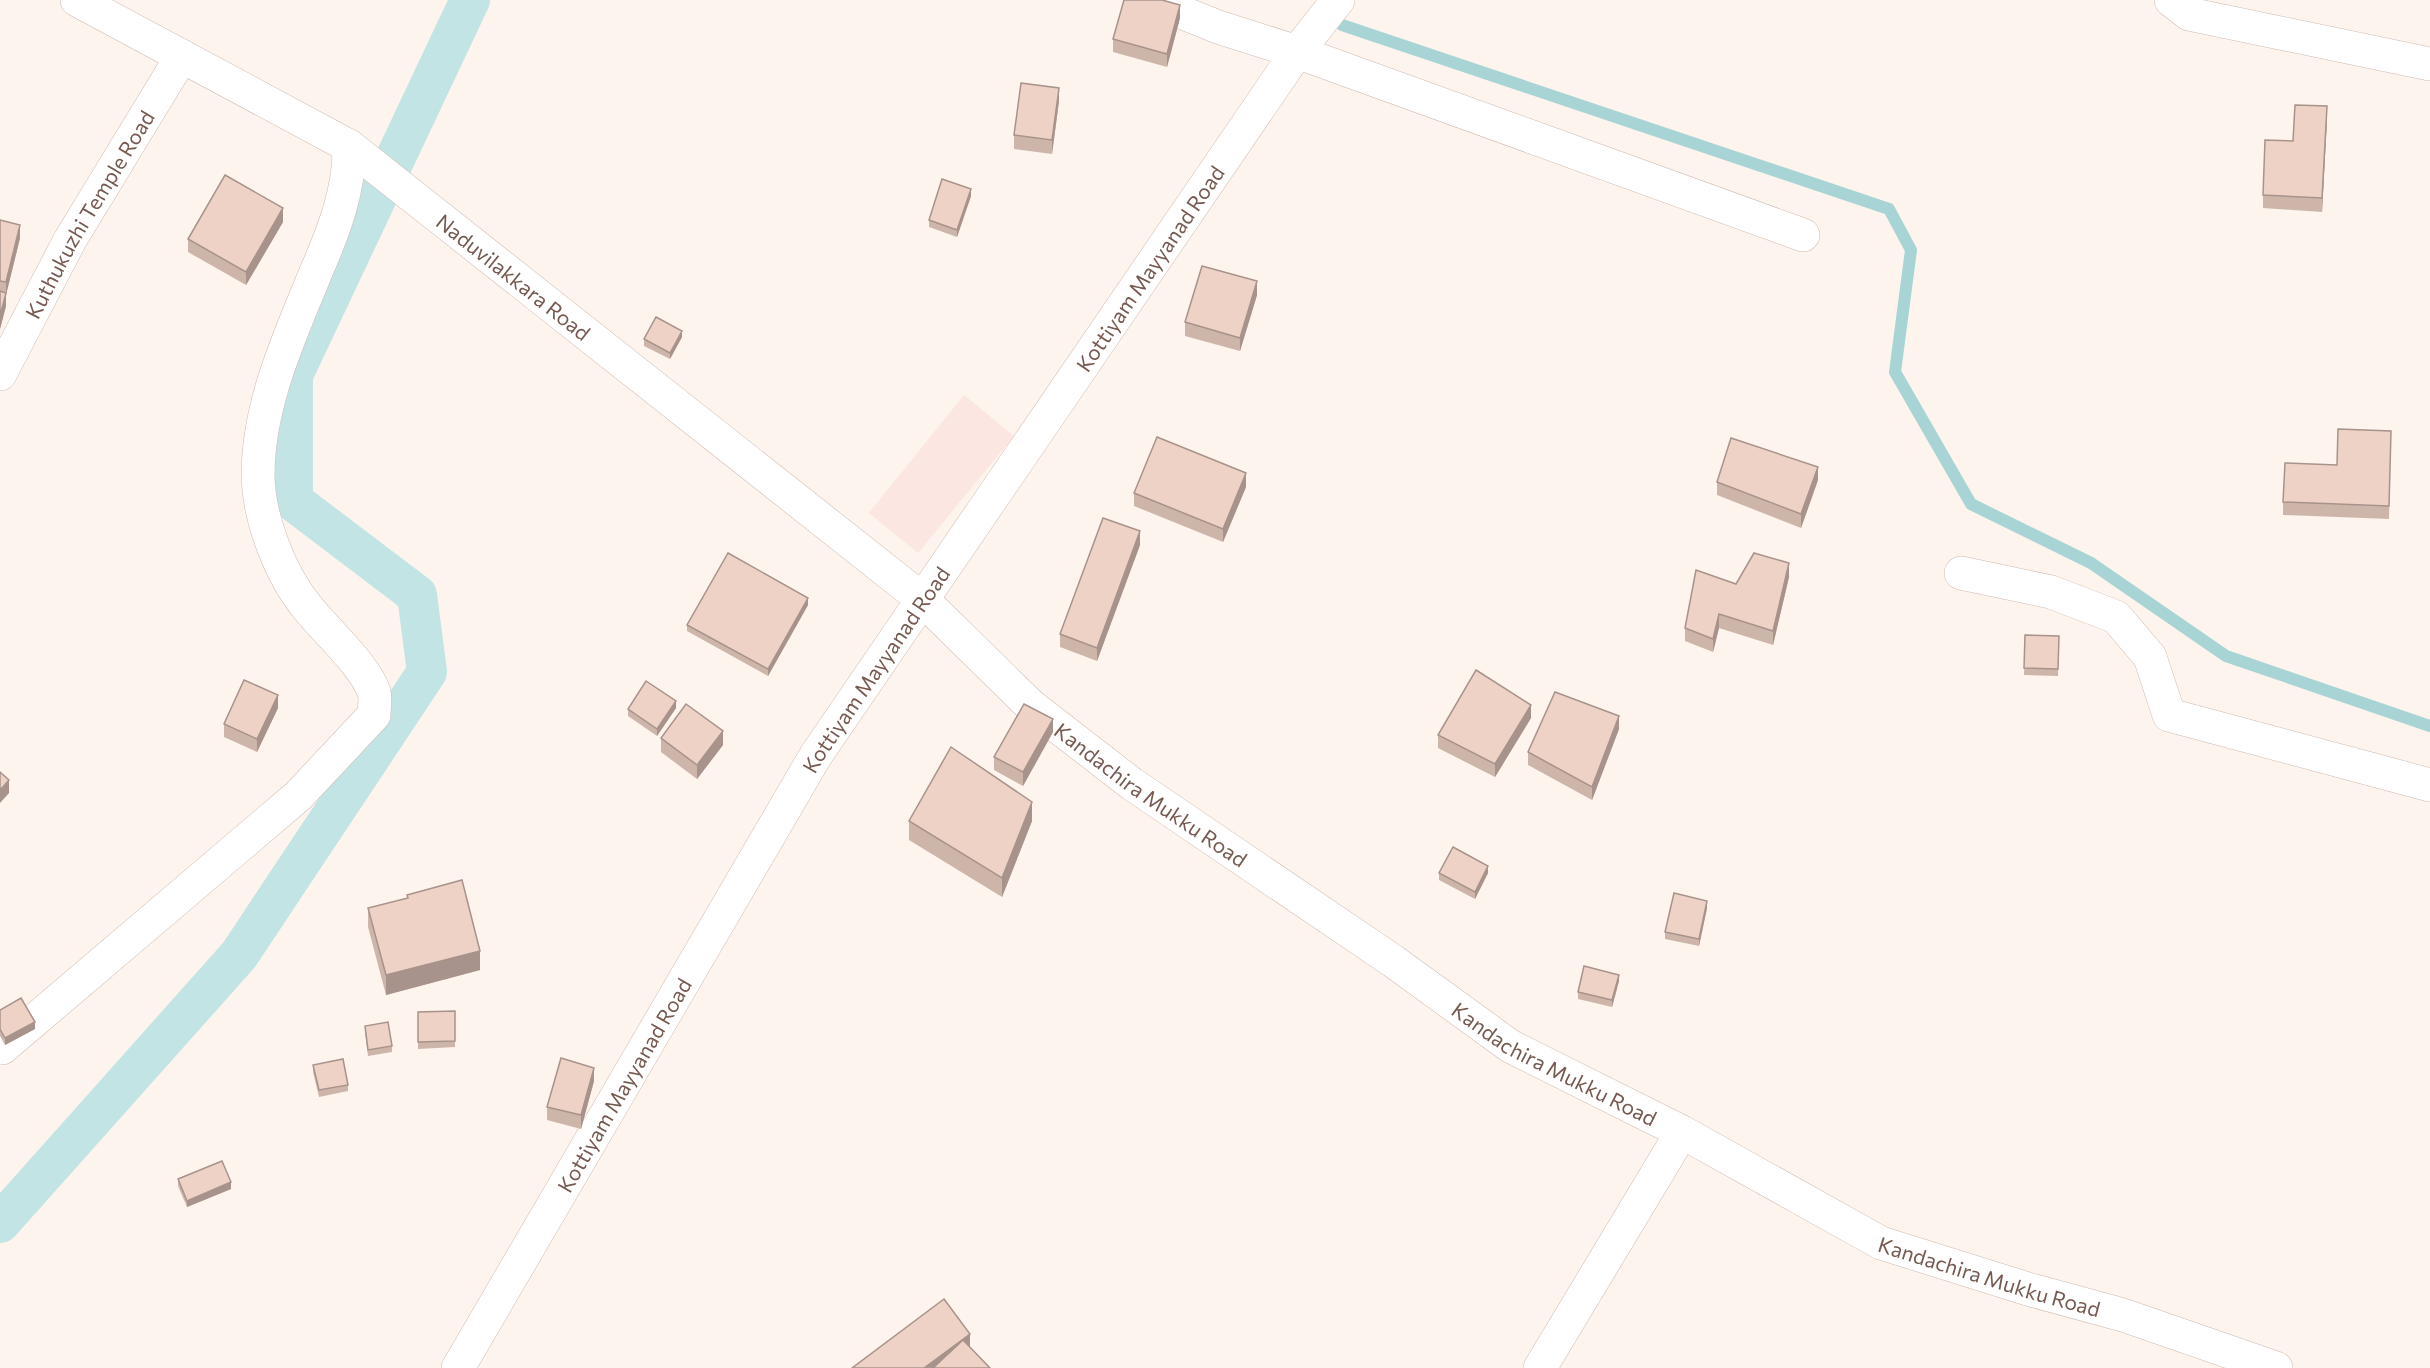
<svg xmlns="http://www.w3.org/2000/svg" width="2430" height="1368" viewBox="0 0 2430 1368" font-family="Commissioner,sans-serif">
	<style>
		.commercial { fill: #fbe6e2 }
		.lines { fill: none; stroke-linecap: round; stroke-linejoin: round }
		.stream { stroke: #a9d4d6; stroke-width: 12 }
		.canal { stroke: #c2e4e5; stroke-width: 40 }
		.street-casing { stroke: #cebbb2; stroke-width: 34 }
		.secondary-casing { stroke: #d3bdb2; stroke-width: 34 }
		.street { stroke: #fff; stroke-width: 33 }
		.secondary { stroke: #fff; stroke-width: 33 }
		.wall { fill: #ceb5aa }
		.shaded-wall { fill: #a7938b }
		.building { fill: #efd2c6; stroke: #a7938b; stroke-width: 1.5 }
		.labels { text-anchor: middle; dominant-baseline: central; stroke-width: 5; stroke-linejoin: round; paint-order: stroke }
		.street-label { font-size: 21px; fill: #765950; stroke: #fef9f3 }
	</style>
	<rect width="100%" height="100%" fill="#fcf4ed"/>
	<polygon class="commercial" points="964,395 1014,436 918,553 869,513"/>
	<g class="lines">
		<polyline class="stream" points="1342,25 1889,209 1911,250 1895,372 1971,504 2091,563 2226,656 2430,726"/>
		<polyline class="canal" points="0,1223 239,955 427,672 417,595 293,501 293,375 470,0"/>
		<defs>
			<g id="street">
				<path id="s1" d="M77,0L349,146L922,599L1030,705L1132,784L1393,961L1510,1046L1682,1132L1881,1243L2031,1290L2123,1315L2276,1368"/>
				<polyline points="1151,0 1218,27 1297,52 1803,235"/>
				<polyline points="2171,0 2189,14 2430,64"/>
				<path id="s2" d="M0,374L70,240L182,56"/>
				<polyline points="1961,573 2051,592 2116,617 2150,657 2169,715 2430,785"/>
				<path d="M2,1048L298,796L374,715C374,708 376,699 374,692C364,664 325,630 307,607C280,574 259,519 258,476C258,404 289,338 316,272C333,233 350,190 349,146"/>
				<polyline points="1540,1368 1682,1132"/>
			</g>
			<g id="secondary">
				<path id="s3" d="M458,1368L816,755L1297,52L1338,0"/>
			</g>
		</defs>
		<use href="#street" class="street-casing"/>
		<use href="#secondary" class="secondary-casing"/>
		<use href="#street" class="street"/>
		<use href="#secondary" class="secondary"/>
	</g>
	<g class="wall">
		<polygon points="1180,18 1167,67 1113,52 1113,39"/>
		<polygon points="1059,101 1052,154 1014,149 1014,135"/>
		<polygon points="2327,119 2322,212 2263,208 2263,195 2293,141"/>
		<polygon points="971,196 957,237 929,227 929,220"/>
		<polygon points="0,220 20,238 6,295 6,306 0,329"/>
		<polygon points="283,222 246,285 188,252 188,239"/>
		<polygon points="1257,295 1240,351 1185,336 1185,322"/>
		<polygon points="682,337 670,359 644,346 644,339"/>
		<polygon points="2391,431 2389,519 2283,515 2283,502 2337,465"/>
		<polygon points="1818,480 1801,528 1717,495 1717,482"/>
		<polygon points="1246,487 1223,542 1134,506 1134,493"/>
		<polygon points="1140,545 1097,661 1060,647 1060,634"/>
		<polygon points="1789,577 1773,645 1719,628 1713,652 1685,641 1685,628 1736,584"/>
		<polygon points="808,605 768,676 687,631 687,625"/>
		<polygon points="2025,635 2059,636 2058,676 2024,675"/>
		<polygon points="278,708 257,752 224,737 224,724"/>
		<polygon points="676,708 657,736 628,716 628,709"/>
		<polygon points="1531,718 1495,777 1438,748 1438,735"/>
		<polygon points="1619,729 1592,800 1528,765 1528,752"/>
		<polygon points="1053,732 1023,786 994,770 994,757"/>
		<polygon points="661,738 723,745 697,779 661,752"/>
		<polygon points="909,821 1032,821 1002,897 909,840"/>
		<polygon points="1439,873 1488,873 1475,899 1439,880"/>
		<polygon points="407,895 480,970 386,995 368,927 368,908 407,898"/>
		<polygon points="1707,908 1699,946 1665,939 1665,932"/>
		<polygon points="1619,981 1612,1007 1578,999 1578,992"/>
		<polygon points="0,1010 35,1029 5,1045 0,1036"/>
		<polygon points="455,1011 455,1047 418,1049 418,1012"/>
		<polygon points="365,1026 392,1046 392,1052 368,1056 365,1032"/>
		<polygon points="313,1065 348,1085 348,1091 319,1097 313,1072"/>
		<polygon points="594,1081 581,1129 547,1120 547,1107"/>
		<polygon points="178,1179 231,1189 187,1207 178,1186"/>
	</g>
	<g class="shaded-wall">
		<polygon points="1180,5 1180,18 1167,67 1167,54"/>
		<polygon points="1059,88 1059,101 1052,154 1052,140"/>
		<polygon points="2327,106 2327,119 2322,212 2322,198"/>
		<polygon points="971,189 971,196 957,237 957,230"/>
		<polygon points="283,208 283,222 246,285 246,272"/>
		<polygon points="20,225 20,238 6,295 6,282"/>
		<polygon points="1257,281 1257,295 1240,351 1240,338"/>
		<polygon points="6,293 6,306 0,329 0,316"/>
		<polygon points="682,331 682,337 670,359 670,353"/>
		<polygon points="1818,467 1818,480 1801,528 1801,514"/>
		<polygon points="1246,473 1246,487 1223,542 1223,529"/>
		<polygon points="1140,531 1140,545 1097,661 1097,648"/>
		<polygon points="1789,563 1789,577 1773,645 1773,631"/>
		<polygon points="808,598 808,605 768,676 768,669"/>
		<polygon points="1719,614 1719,628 1713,652 1713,639"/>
		<polygon points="278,695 278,708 257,752 257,739"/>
		<polygon points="676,701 676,708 657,736 657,729"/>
		<polygon points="1531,705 1531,718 1495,777 1495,764"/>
		<polygon points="1619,716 1619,729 1592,800 1592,787"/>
		<polygon points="1053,719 1053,732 1023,786 1023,772"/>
		<polygon points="723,731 723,745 697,779 697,765"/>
		<polygon points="9,780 9,793 0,803 0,790"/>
		<polygon points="1032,802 1032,821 1002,897 1002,878"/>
		<polygon points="1488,866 1488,873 1475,899 1475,892"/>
		<polygon points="1707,901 1707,908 1699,946 1699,939"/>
		<polygon points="480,951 480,970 386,995 386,975"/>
		<polygon points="1619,975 1619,981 1612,1007 1612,1000"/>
		<polygon points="35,1022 35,1029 5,1045 5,1038"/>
		<polygon points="594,1068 594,1081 581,1129 581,1115"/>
		<polygon points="231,1182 231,1189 187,1207 187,1201"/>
		<polygon points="970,1334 970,1347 942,1368 924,1368"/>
	</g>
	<g class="building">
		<polygon points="1124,0 1162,0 1180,5 1167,54 1113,39"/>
		<polygon points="1021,83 1059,88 1052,140 1014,135"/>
		<polygon points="2295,105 2327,106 2322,198 2263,195 2265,140 2293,141"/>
		<polygon points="225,175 283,208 246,272 188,239"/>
		<polygon points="942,179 971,189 957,230 929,220"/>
		<polygon points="0,220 20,225 6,282 0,281"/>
		<polygon points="1202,266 1257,281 1240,338 1185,322"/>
		<polygon points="0,291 6,293 0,316"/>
		<polygon points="656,317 682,331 670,353 644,339"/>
		<polygon points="2338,429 2391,431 2389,506 2283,502 2285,463 2337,465"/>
		<polygon points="1157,437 1246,473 1223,529 1134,493"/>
		<polygon points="1731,438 1818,467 1801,514 1717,482"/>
		<polygon points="1103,518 1140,531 1097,648 1060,634"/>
		<polygon points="728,553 808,598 768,669 687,625"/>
		<polygon points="1754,553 1789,563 1773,631 1719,614 1713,639 1685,628 1696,570 1736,584"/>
		<polygon points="2025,635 2059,636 2058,669 2024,668"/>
		<polygon points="1476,670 1531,705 1495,764 1438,735"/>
		<polygon points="244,680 278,695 257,739 224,724"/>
		<polygon points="646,681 676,701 657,729 628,709"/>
		<polygon points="1555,692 1619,716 1592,787 1528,752"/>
		<polygon points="686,704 723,731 697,765 661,738"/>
		<polygon points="1024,704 1053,719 1023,772 994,757"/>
		<polygon points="951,747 1032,802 1002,878 909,821"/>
		<polygon points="0,772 9,780 0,790"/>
		<polygon points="1453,847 1488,866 1475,892 1439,873"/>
		<polygon points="462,880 480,951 386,975 368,908 408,898 407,895"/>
		<polygon points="1674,893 1707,901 1699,939 1665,932"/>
		<polygon points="1584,966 1619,975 1612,1000 1578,992"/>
		<polygon points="21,998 35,1022 5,1038 0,1029 0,1010"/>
		<polygon points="455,1011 455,1041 418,1042 418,1012"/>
		<polygon points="388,1022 392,1046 368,1050 365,1026"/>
		<polygon points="561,1058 594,1068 581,1115 547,1107"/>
		<polygon points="343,1059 348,1085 319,1090 313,1065"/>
		<polygon points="222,1161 231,1182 187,1201 178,1179"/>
		<polygon points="944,1299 970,1334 924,1368 852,1368"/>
		<polygon points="963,1340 990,1368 933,1368"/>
	</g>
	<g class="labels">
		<g class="street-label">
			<text stroke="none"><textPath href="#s2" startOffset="183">Kuthukuzhi Temple Road</textPath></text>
			<text stroke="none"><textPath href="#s3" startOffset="1300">Kottiyam Mayyanad Road</textPath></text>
			<text stroke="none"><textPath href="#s1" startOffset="519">Naduvilakkara Road</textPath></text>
			<text stroke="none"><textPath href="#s3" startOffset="814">Kottiyam Mayyanad Road</textPath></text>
			<text stroke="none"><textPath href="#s1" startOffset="1341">Kandachira Mukku Road</textPath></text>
			<text stroke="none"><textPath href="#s1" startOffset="1827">Kandachira Mukku Road</textPath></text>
			<text stroke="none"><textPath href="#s3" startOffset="328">Kottiyam Mayyanad Road</textPath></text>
			<text stroke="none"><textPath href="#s1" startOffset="2313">Kandachira Mukku Road</textPath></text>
		</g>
	</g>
</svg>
